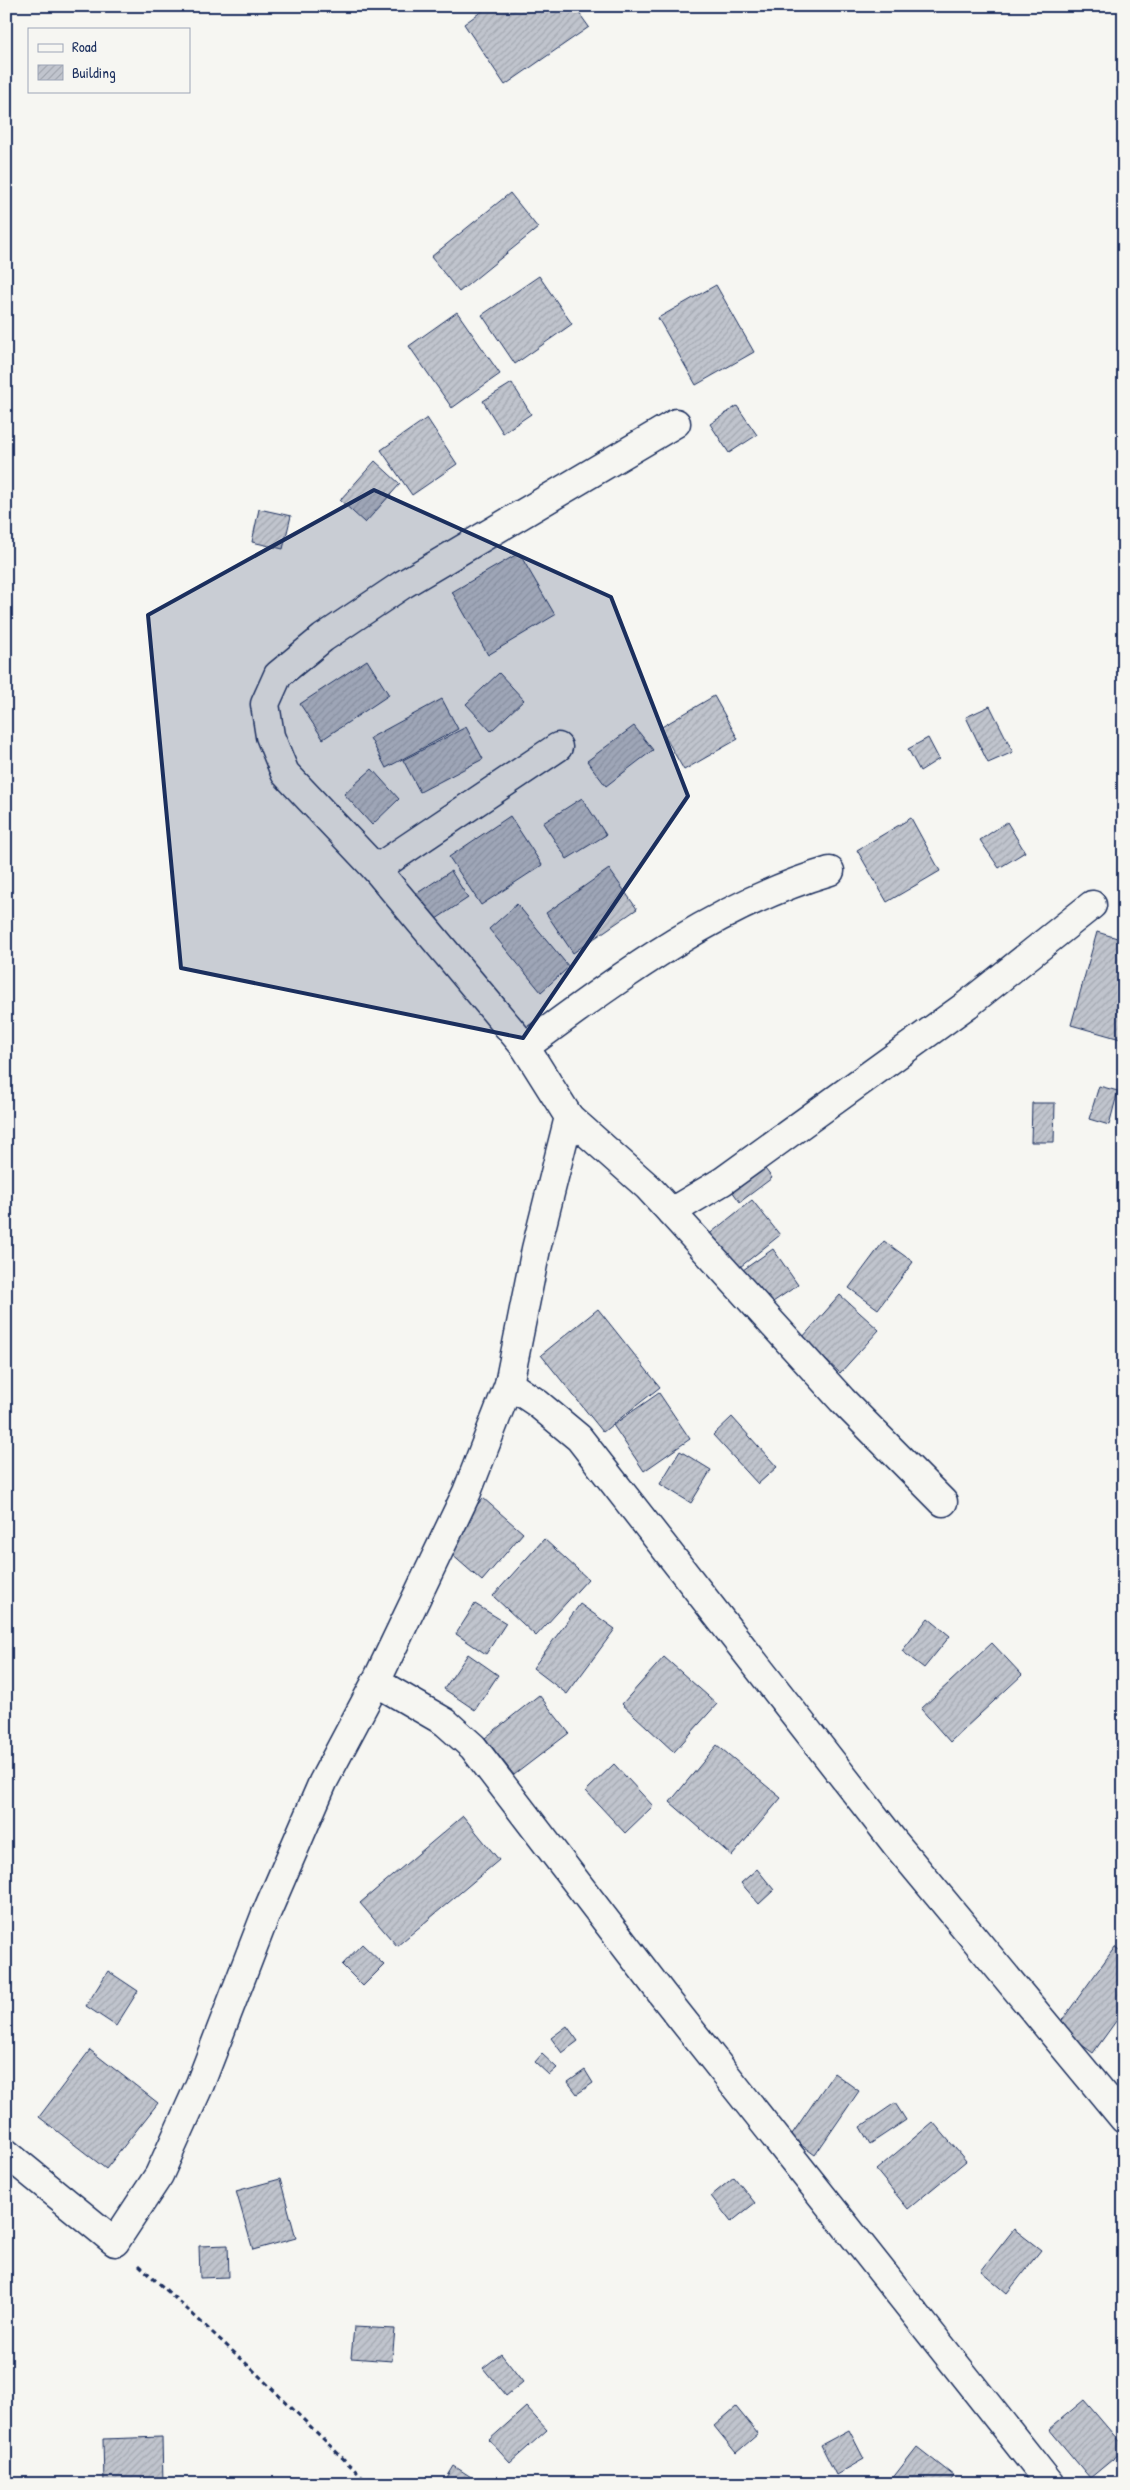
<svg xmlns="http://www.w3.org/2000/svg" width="1130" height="2490" viewBox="0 0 1130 2490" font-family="'Patrick Hand',sans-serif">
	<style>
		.building { fill: url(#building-hatch); stroke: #1b2f5e }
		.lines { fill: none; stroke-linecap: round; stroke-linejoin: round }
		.minor-casing { stroke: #1b2f5e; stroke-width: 31 }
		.path { stroke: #1b2f5e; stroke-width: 3; stroke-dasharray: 5 4; stroke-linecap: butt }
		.minor { stroke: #f6f6f2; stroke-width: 28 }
		.marked { fill: #1b2f5e; fill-opacity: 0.2; stroke: #1b2f5e; stroke-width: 4; stroke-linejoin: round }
	</style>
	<defs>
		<pattern id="building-hatch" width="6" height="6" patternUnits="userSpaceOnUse" patternTransform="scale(1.25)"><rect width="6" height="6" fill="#c0c4cd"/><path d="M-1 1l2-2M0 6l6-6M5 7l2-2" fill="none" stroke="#a4a9b2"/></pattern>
	</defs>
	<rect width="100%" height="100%" fill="#f6f6f2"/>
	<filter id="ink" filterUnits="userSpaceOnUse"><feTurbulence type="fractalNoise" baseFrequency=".02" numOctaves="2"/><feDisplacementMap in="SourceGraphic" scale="10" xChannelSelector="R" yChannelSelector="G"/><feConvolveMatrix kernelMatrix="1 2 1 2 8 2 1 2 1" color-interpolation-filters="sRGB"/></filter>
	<g filter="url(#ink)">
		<g class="building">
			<polygon points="489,6 574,6 589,27 505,85 464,24"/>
			<polygon points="510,193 538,228 459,292 431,257"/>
			<polygon points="539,276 572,324 515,364 482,315"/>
			<polygon points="716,285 754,352 696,385 658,318"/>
			<polygon points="457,312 500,374 452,408 409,346"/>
			<polygon points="512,383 531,414 503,433 483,401"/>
			<polygon points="737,406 757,435 729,453 710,424"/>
			<polygon points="427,418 457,464 412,495 381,450"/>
			<polygon points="375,461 400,484 365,523 340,500"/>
			<polygon points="259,509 291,516 283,549 252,542"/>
			<polygon points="519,553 555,615 488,655 452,592"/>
			<polygon points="367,660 389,695 323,739 300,704"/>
			<polygon points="499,673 524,700 491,731 466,704"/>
			<polygon points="714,696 738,739 684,770 660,728"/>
			<polygon points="442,699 458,729 386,768 370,738"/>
			<polygon points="990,706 1013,752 988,763 966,717"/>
			<polygon points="634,726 653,750 606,786 587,761"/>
			<polygon points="466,727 483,759 420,792 403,760"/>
			<polygon points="928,738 939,759 920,771 908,749"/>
			<polygon points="372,769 399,799 372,825 344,794"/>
			<polygon points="582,798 606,835 567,859 543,823"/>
			<polygon points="510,816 542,865 481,905 449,857"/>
			<polygon points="911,818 940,871 887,902 857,850"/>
			<polygon points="1007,822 1025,852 999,868 980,840"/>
			<polygon points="609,869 637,909 573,953 546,913"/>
			<polygon points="451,871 468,898 433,921 416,894"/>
			<polygon points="517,904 569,967 541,992 489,929"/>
			<polygon points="1097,932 1124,940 1124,1040 1071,1025"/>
			<polygon points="1099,1086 1118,1091 1109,1125 1089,1119"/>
			<polygon points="1032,1103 1055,1103 1054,1142 1031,1142"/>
			<polygon points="759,1161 772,1178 740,1202 727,1184"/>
			<polygon points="752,1200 780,1235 735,1271 707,1236"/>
			<polygon points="884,1241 913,1262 878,1309 849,1288"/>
			<polygon points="773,1249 798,1285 767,1306 743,1270"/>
			<polygon points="840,1295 879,1330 840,1373 802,1338"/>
			<polygon points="598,1309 660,1387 603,1432 541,1355"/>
			<polygon points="659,1393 690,1439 644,1471 613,1425"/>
			<polygon points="732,1417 777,1467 758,1484 713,1435"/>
			<polygon points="680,1451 711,1470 691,1503 660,1484"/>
			<polygon points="483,1498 523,1533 482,1581 442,1546"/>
			<polygon points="544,1539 588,1579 536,1636 493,1596"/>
			<polygon points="475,1604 506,1623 486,1654 456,1634"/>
			<polygon points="580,1604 615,1629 567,1694 533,1668"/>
			<polygon points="928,1618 950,1636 924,1668 902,1651"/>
			<polygon points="992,1643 1022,1675 950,1742 921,1709"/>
			<polygon points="468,1654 498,1675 475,1710 444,1689"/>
			<polygon points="664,1657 717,1704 674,1752 622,1704"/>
			<polygon points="539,1695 569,1733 514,1775 485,1738"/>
			<polygon points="717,1745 781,1798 732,1856 670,1802"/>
			<polygon points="614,1764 653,1806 625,1833 586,1791"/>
			<polygon points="463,1816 499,1860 397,1946 360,1903"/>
			<polygon points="757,1869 774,1890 759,1904 741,1883"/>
			<polygon points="362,1944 384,1965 363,1986 342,1965"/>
			<polygon points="1115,1947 1124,1953 1124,2010 1093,2053 1057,2027"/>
			<polygon points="108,1971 138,1991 116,2026 86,2006"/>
			<polygon points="567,2026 578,2041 562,2053 551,2038"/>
			<polygon points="90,2050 158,2103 106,2169 39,2117"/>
			<polygon points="542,2054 557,2068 549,2075 535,2062"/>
			<polygon points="585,2070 593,2083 577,2094 568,2082"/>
			<polygon points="834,2073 859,2091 815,2155 790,2137"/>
			<polygon points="895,2103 906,2120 870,2144 860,2127"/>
			<polygon points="933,2122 966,2161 908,2209 876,2170"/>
			<polygon points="734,2177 755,2203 731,2222 711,2196"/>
			<polygon points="280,2179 296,2238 253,2250 236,2191"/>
			<polygon points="1014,2229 1041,2250 1007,2293 981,2271"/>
			<polygon points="228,2245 229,2277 200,2278 199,2246"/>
			<polygon points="354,2327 395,2329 392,2361 351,2358"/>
			<polygon points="501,2354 523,2382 506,2396 483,2368"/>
			<polygon points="1084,2400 1124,2447 1124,2450 1090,2478 1049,2429"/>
			<polygon points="526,2407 547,2430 510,2463 489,2440"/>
			<polygon points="736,2407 758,2434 736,2453 714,2426"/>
			<polygon points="849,2430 864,2459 836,2475 821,2445"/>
			<polygon points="162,2437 163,2484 104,2484 103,2439"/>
			<polygon points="917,2447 954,2476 948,2484 888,2484"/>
			<polygon points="454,2466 482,2484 443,2484"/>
		</g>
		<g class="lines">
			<defs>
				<g id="minor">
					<polyline points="376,869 558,747"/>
					<path d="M525,1047C620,977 717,904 830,871"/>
					<polyline points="569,1117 648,1187 671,1212 723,1181 968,1004 1092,905"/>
					<polyline points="671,1212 842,1400 943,1502"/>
					<polyline points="509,1384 537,1403 579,1438 895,1843 1124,2119"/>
					<polyline points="376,1682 445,1722 473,1747 662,1994 1050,2484"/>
					<polyline points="6,2153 115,2242 159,2175 200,2084 265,1916 323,1782 376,1682 467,1492 509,1384 536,1249 569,1117 525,1047 376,869 285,773 270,736 265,704 278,675 323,638 402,585 676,423"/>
				</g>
			</defs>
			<use href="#minor" class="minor-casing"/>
			<polyline class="path" points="139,2265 250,2367 369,2484"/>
			<use href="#minor" class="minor"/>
		</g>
	</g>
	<path class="marked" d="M374,490L611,597L688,796L523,1038L181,968L148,615Z"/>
	<rect width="1130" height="2490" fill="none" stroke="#f6f6f2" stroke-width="25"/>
	<rect x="12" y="12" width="1105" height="2465" fill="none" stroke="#1b2f5e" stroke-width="2" filter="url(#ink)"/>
	<rect x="28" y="28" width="162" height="65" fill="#f6f6f2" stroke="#9ea6b7"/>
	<rect x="38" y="44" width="25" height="8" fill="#f6f6f2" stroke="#9ea6b7"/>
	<text x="72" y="52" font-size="15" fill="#1b2f5e">Road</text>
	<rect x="38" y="65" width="25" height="15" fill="url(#building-hatch)" stroke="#9ea6b7"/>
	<text x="72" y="78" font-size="15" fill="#1b2f5e">Building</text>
</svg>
